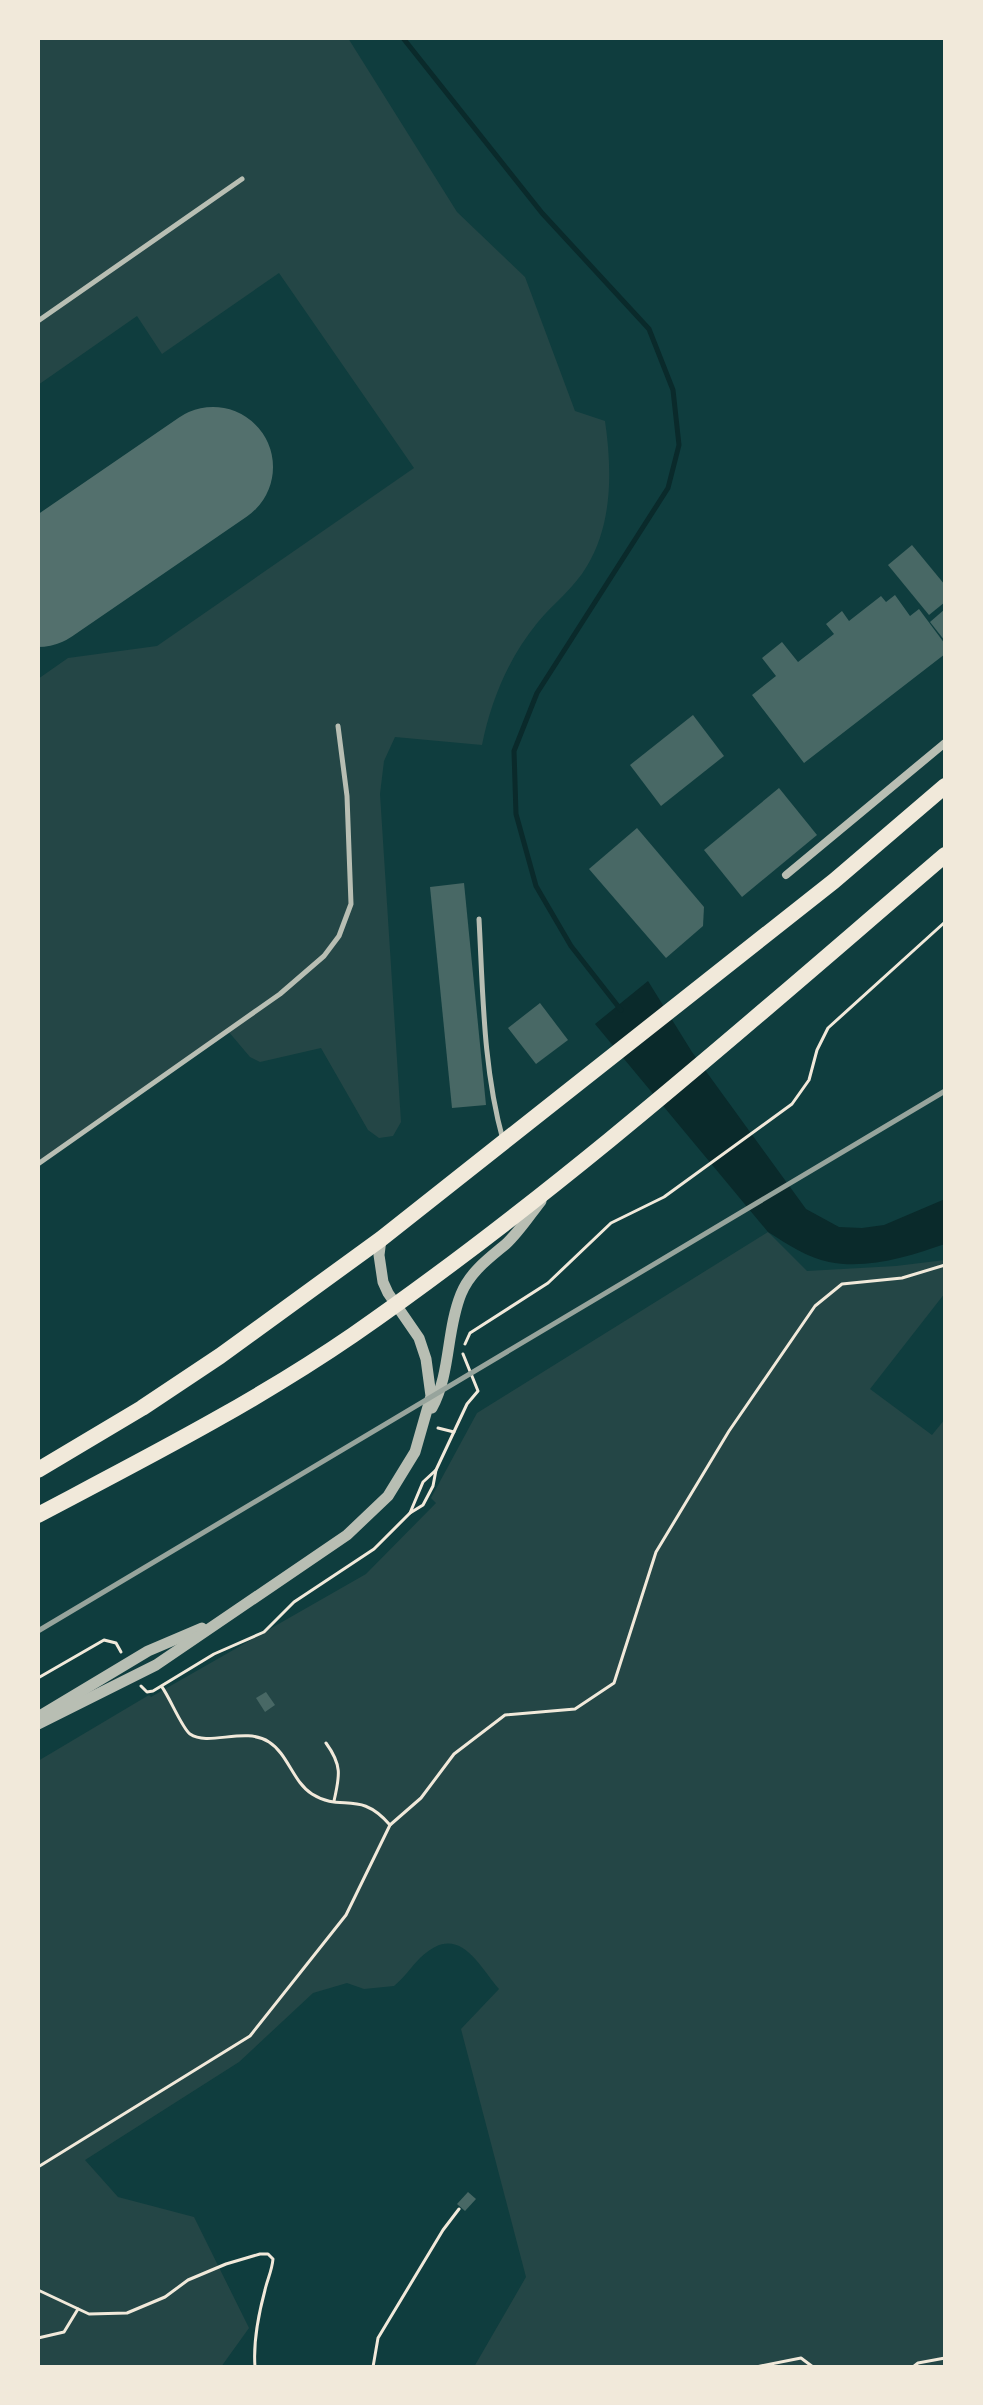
<svg xmlns="http://www.w3.org/2000/svg" width="983" height="2405" viewBox="0 0 983 2405" font-family="'Golos Text',sans-serif">
	<style>
		.green { fill: #244646 }
		.water { fill: #0a2a2b }
		.lines { fill: none; stroke-linecap: round; stroke-linejoin: round }
		.stream { stroke: #0a2a2b; stroke-width: 5 }
		.runway { stroke: #53706d; stroke-width: 120 }
		.building { fill: #486865 }
		.path { stroke: #f1e9da; stroke-width: 3 }
		.service { stroke: #b8beb3; stroke-width: 5 }
		.minor { stroke: #b8beb3; stroke-width: 8 }
		.tertiary { stroke: #b8beb3; stroke-width: 11 }
		.trunk { stroke: #f1e9da; stroke-width: 16 }
		.rail { stroke: #97a49c; stroke-width: 5 }
	</style>
	<rect width="100%" height="100%" fill="#0f3d3e"/>
	<g class="green">
		<path d="M38,38H348L457,212L525,277L575,411L605,421C612,469 613,523 587,566C575,587 553,604 538,622C509,657 491,700 482,745L395,737L384,761L380,794L401,1122L393,1136L379,1138L368,1130L321,1048L260,1062L250,1057L228,1031L38,1164V679L68,658L157,646L414,468L279,273L162,354L137,316L38,385Z"/>
		<path d="M768,1232L807,1271L896,1266L945,1260V1293L870,1389L932,1435L945,1419V2367H474L526,2277L461,2029L499,1989C477,1963 458,1921 420,1958C411,1967 404,1978 394,1986L364,1989L347,1983L313,1993L239,2062L85,2160L118,2197L194,2217L249,2328L221,2367H38V1761L149,1695L151,1697L366,1574L436,1503L431,1498L477,1413Z"/>
	</g>
	<path class="water" d="M648,981L692,1052L806,1209L839,1227L862,1228L884,1225L945,1199V1244C910,1256 867,1270 829,1262C808,1258 787,1244 768,1232L595,1024Z"/>
	<g class="lines">
		<polyline class="stream" points="403,38 542,213 649,329 673,390 679,445 668,488 537,693 514,751 516,814 536,886 571,946 621,1010"/>
		<polyline class="runway" points="38,587 213,467"/>
	</g>
	<g class="building">
		<polygon points="912,545 945,585 945,602 929,615 888,565"/>
		<polygon points="895,595 910,616 919,609 945,644 945,654 804,763 752,695 776,676 762,658 782,642 798,662 834,634 826,624 842,611 849,621 881,596 886,602"/>
		<polygon points="945,609 945,641 930,622"/>
		<polygon points="693,715 724,756 661,806 630,765"/>
		<polygon points="779,788 817,835 742,897 704,850"/>
		<polygon points="637,828 704,907 703,926 666,958 589,869"/>
		<polygon points="464,883 486,1105 452,1108 430,887"/>
		<polygon points="540,1003 568,1040 536,1064 508,1028"/>
		<polygon points="266,1692 275,1705 265,1712 256,1698"/>
		<polygon points="468,2192 476,2199 465,2211 457,2204"/>
	</g>
	<g class="lines">
		<g class="path">
			<polyline points="465,1344 470,1333 548,1283 611,1223 664,1197 792,1104 809,1080 817,1050 828,1028 945,922"/>
			<polyline points="438,1428 454,1432"/>
			<polyline points="410,1513 423,1482 436,1470"/>
			<polyline points="38,1678 104,1640 116,1643 121,1652"/>
			<polyline points="141,1686 147,1692 153,1691 214,1654 264,1632 294,1602 374,1549 410,1513 423,1505 433,1486 436,1470 467,1404 478,1391 463,1354"/>
			<path d="M162,1687C170,1698 182,1728 190,1734C209,1747 245,1726 269,1742C288,1754 293,1782 312,1794C342,1813 359,1789 390,1825"/>
			<path d="M326,1743C342,1765 340,1775 334,1801"/>
			<polyline points="38,2167 250,2036 346,1915 390,1825 421,1798 454,1754 505,1715 575,1709 614,1683 656,1552 729,1431 815,1306 842,1284 902,1278 945,1265"/>
			<path d="M38,2290L89,2314L127,2313L165,2297L188,2280L226,2264L260,2254H268L273,2259C272,2271 267,2280 265,2290C258,2316 253,2341 255,2367"/>
			<polyline points="38,2338 64,2332 78,2309"/>
			<polyline points="373,2367 378,2338 443,2230 459,2209"/>
			<polyline points="756,2367 801,2358 813,2367"/>
			<polyline points="913,2367 918,2363 945,2358"/>
		</g>
		<g class="service">
			<polyline points="38,321 242,179"/>
			<path d="M479,919C483,993 483,1068 503,1140"/>
			<polyline points="38,1164 280,994 324,956 339,936 351,904 347,796 338,726"/>
		</g>
		<polyline class="minor" points="786,875 945,743"/>
		<g class="tertiary">
			<path d="M432,1408C451,1373 446,1331 461,1294C470,1272 488,1259 506,1244C519,1232 530,1215 541,1201"/>
			<polyline points="38,1717 148,1651 202,1628"/>
			<polyline points="38,1724 156,1665 347,1535 388,1496 415,1452 431,1396 426,1359 419,1338 388,1293 383,1282 379,1255 381,1239"/>
		</g>
		<g class="trunk">
			<polyline points="38,1470 142,1408 220,1356 381,1239 834,881 945,786"/>
			<path d="M38,1515C144,1459 254,1403 353,1335C562,1190 752,1020 945,855"/>
		</g>
		<polyline class="rail" points="38,1631 945,1091"/>
	</g>
	<rect width="983" height="2405" fill="none" stroke="#f1e9da" stroke-width="80"/>
</svg>
